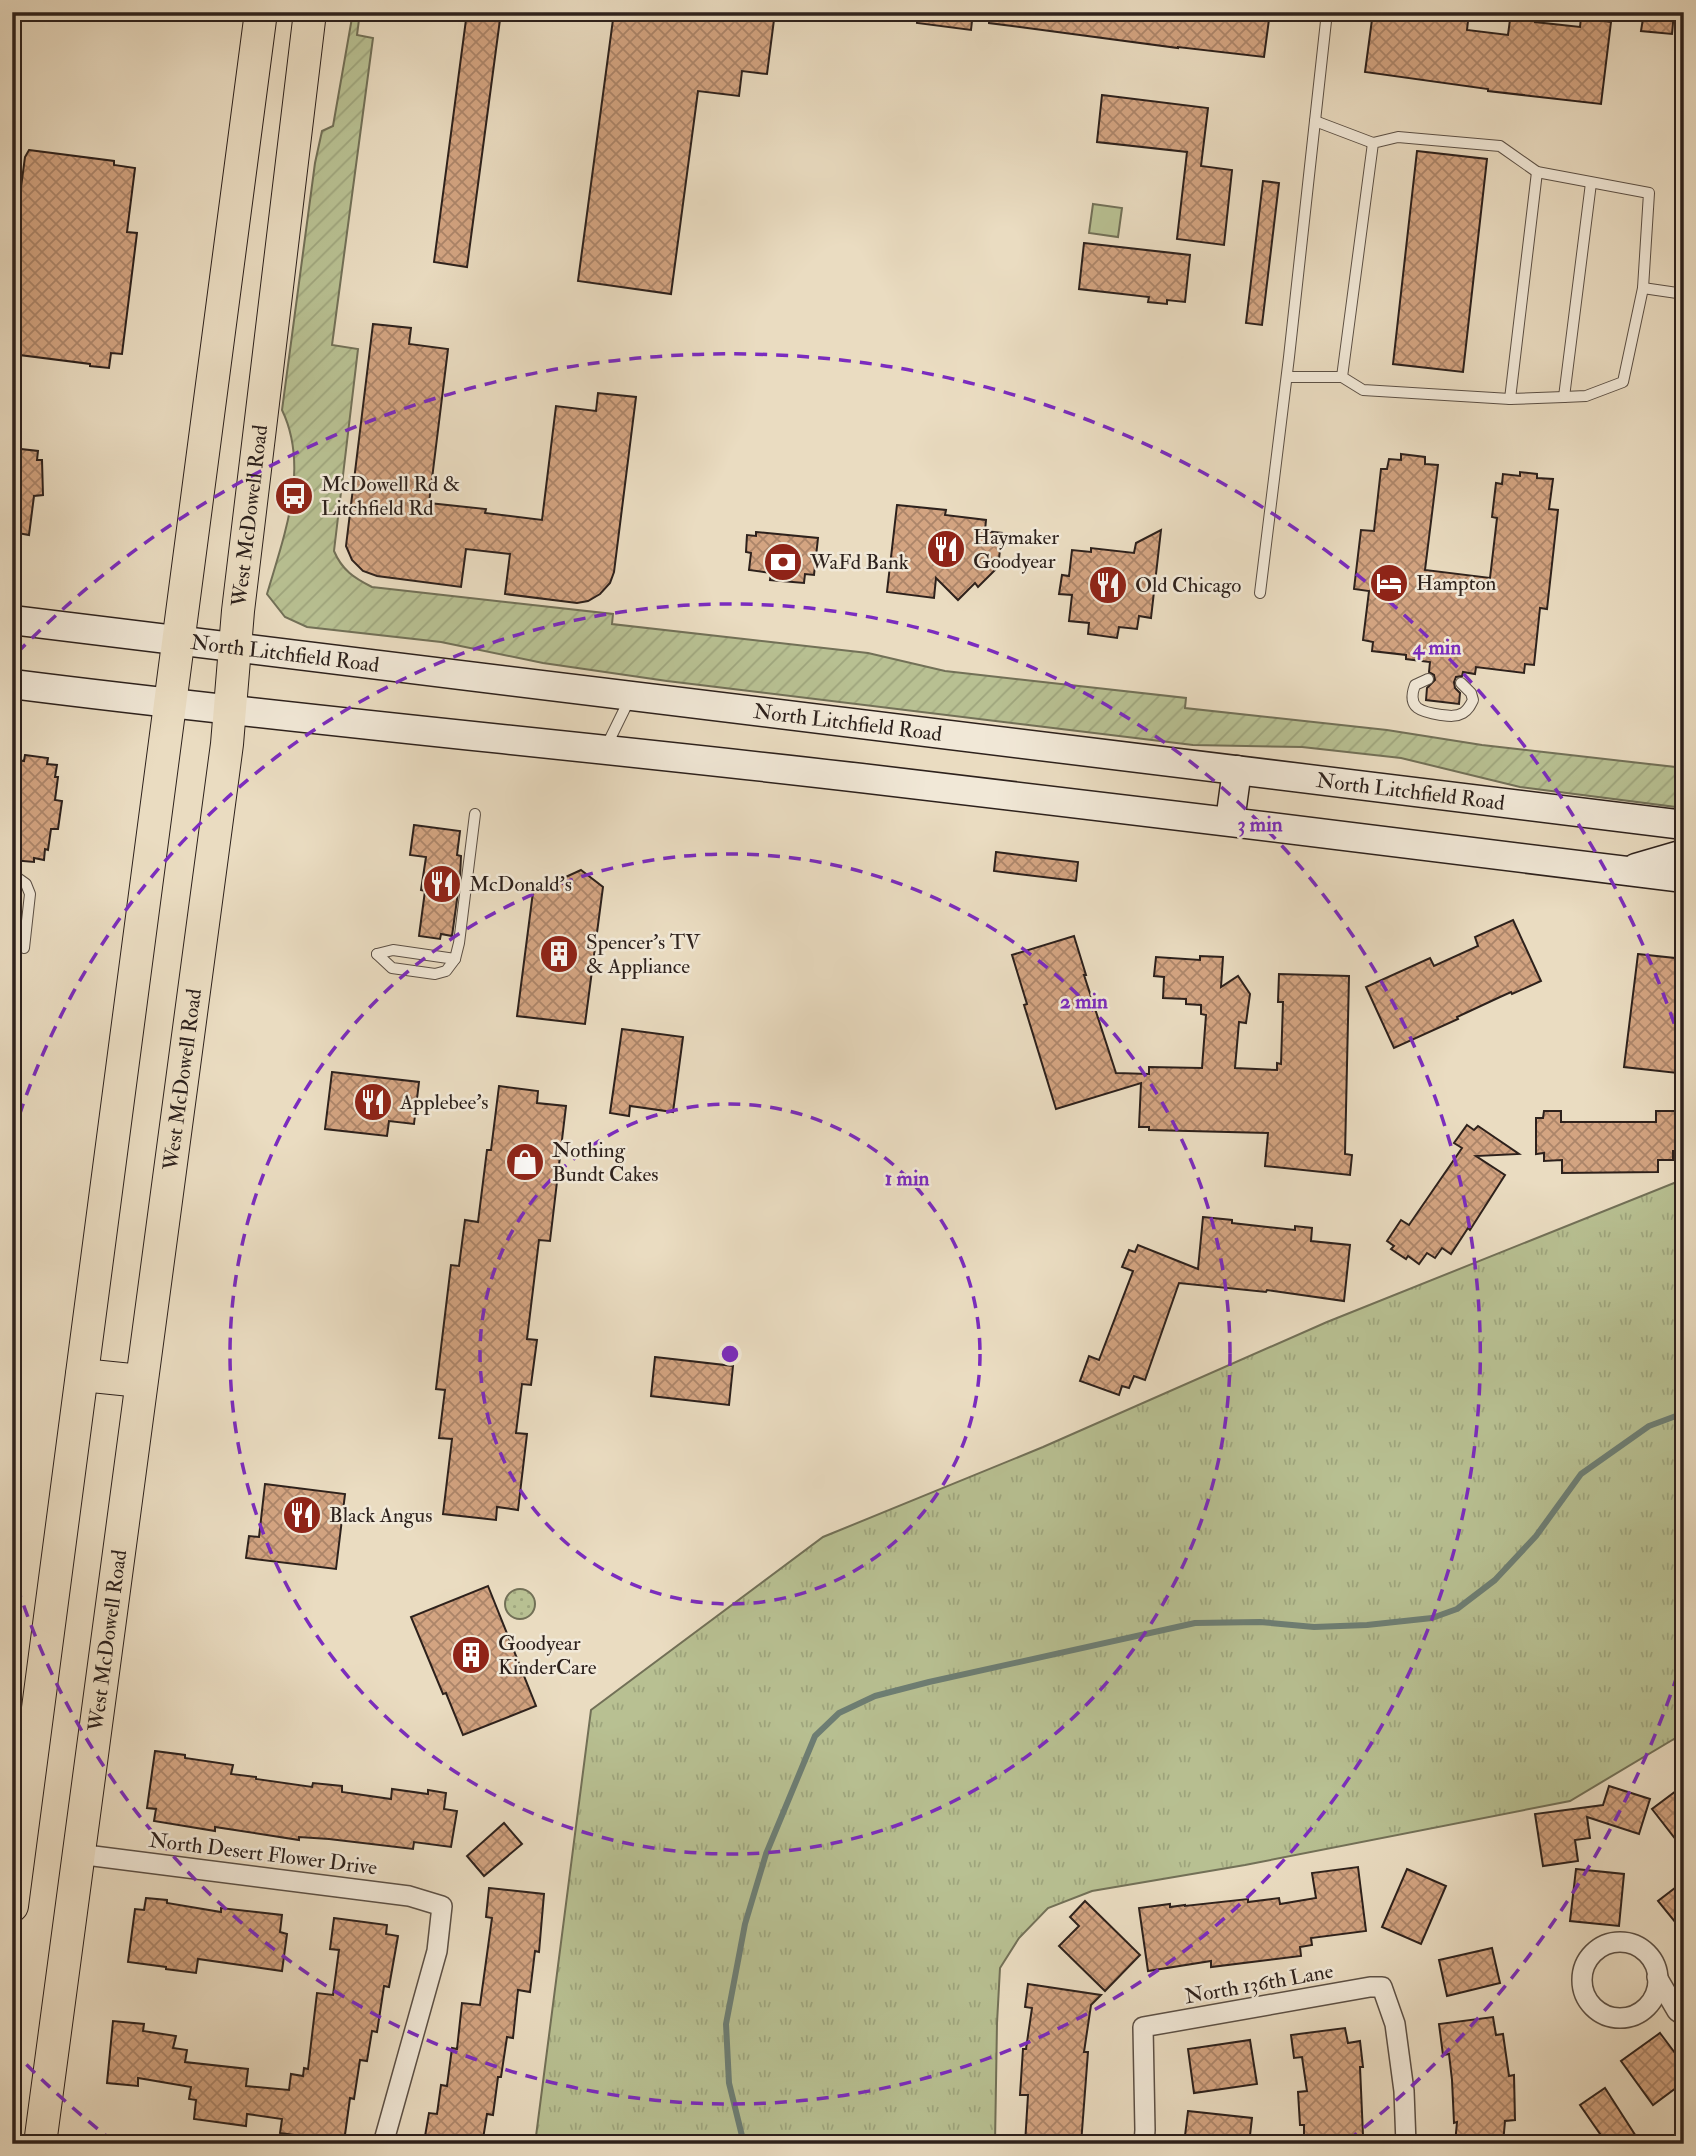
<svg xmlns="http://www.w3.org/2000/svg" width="1696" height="2156" viewBox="0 0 1696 2156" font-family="'IM FELL Double Pica',serif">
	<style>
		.grass { fill: url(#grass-tufts); stroke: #727057; stroke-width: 2 }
		.park { fill: url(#park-dots); stroke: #727057; stroke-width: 2 }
		.garden { fill: url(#garden-furrows); stroke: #727057; stroke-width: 2 }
		.pitch { fill: #b8c092; stroke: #727057; stroke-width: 2 }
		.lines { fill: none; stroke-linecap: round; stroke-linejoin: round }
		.stream { stroke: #6d7e74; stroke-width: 6 }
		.building { fill: url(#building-cross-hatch); stroke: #2d211c; stroke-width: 2 }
		.service-casing { stroke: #5c5045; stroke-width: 12 }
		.minor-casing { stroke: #5c5045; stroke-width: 22 }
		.secondary-casing { stroke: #2d211c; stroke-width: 31 }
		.primary-casing { stroke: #2d211c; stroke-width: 34 }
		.service { stroke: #f1e8d7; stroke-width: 10 }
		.minor { stroke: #f1e8d7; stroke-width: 19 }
		.secondary { stroke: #f1e8d7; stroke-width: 28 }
		.primary { stroke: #eadcc1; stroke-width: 32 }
		.ring { fill: none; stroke: #7b2cbf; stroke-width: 3.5; stroke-dasharray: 12 9 }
		.labels { text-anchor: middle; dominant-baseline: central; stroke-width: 5; stroke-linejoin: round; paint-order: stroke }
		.poi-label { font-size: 21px; fill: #2d211c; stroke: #f1e8d7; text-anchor: start }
		.street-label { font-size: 21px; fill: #2d211c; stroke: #f1e8d7 }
		.centre { fill: #7b2cbf; stroke: #f1e8d7; stroke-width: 3.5 }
		.ring-label { font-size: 21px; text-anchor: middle; font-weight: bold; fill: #7b2cbf; stroke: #f1e8d7; stroke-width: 5; stroke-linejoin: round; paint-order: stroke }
	</style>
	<defs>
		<pattern id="grass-tufts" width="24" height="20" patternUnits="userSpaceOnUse" patternTransform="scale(1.75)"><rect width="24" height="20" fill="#b8c092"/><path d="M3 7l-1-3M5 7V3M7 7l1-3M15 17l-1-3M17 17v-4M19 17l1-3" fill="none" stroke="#9ea57d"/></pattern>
		<pattern id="park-dots" width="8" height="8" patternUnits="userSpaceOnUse" patternTransform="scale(1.75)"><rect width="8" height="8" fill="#b8c092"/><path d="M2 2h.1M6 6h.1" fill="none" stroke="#9ea57d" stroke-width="1.8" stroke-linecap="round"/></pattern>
		<pattern id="garden-furrows" width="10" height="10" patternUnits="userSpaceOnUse" patternTransform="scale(1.75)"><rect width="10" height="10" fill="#b8c092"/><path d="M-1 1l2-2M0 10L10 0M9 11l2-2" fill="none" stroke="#9ea57d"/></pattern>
		<pattern id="building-cross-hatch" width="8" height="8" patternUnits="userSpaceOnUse" patternTransform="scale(1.75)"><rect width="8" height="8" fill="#d3a481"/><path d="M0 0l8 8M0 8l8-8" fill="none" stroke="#ac8569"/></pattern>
	</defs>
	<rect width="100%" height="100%" fill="#eadcc1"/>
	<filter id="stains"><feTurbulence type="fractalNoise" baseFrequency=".00286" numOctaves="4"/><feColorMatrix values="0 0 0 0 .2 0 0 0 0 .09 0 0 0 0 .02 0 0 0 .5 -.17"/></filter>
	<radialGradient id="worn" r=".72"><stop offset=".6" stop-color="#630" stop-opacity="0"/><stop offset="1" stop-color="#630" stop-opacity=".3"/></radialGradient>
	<polygon class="grass" points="1684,1179 1684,1751 1674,1739 1570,1801 1245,1865 1092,1891 1048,1908 1019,1938 1000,1968 997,2023 995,2144 535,2144 591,1710 823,1537 1043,1447 1327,1322"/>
	<circle class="park" cx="520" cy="1604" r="15"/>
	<path class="garden" d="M353,12H360L357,35L373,38L332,345L358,349L334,551C342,570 354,578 372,587L613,614L612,624L868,653L945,671L1186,698L1185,708L1387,730L1482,745L1684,768V808L1520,787L1401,758L1302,747L1193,745L667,681L543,663L441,642L307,627L285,617L267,594C284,536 310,468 282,410L315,163L322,131L333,126Z"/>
	<polygon class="pitch" points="1093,204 1122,208 1118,237 1089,233"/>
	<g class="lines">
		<polyline class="stream" points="744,2144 729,2083 726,2024 745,1924 766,1854 815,1736 839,1713 875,1696 929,1682 1195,1623 1260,1622 1314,1627 1367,1625 1432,1618 1457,1609 1495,1580 1536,1536 1581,1474 1649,1426 1684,1413"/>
	</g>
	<g class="building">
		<polygon points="467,12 501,12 467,267 434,262"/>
		<polygon points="614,12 775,12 767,74 742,71 739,96 698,91 671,294 578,281"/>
		<polygon points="918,12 973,12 971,30 917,23"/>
		<polygon points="989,12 1270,12 1264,57 1178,47 1178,48 989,23"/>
		<polygon points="1373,12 1469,12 1467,30 1508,35 1511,12 1535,15 1535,22 1580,27 1581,18 1611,22 1601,104 1488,91 1488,89 1365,72"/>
		<polygon points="1644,12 1674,12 1672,34 1641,31"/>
		<polygon points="1102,95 1208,108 1201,166 1232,170 1224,245 1177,239 1187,152 1097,142"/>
		<polygon points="29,150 114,161 114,165 135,168 127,232 137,233 122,354 111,353 109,368 90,366 90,364 12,354 12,255 25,157"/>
		<polygon points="1417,151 1487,159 1463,372 1393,364"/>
		<polygon points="1263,181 1279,183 1262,325 1246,323"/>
		<polygon points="1084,243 1190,255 1185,302 1167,300 1167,304 1148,302 1149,297 1079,289"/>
		<polygon points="373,324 411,328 409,344 448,349 429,503 486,509 485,513 542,520 556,406 596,411 598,393 636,397 614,572 610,583 600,594 588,601 577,603 505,594 510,554 466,549 461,587 377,576 363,571 352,560 346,546"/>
		<polygon points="12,448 38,451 37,460 42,460 43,495 34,496 29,535 12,532"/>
		<polygon points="1401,454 1425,457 1425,464 1438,465 1425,570 1490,578 1497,518 1492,517 1496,483 1502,484 1503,474 1520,476 1520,472 1537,474 1537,478 1553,479 1549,509 1558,510 1547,609 1540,608 1534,665 1525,664 1524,673 1476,667 1475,674 1463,672 1462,676 1456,677 1454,682 1455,688 1460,693 1459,704 1426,700 1427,688 1435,680 1434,675 1429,672 1430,662 1406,659 1406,655 1372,651 1373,642 1363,640 1369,591 1354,589 1361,530 1374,531 1381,469 1387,469 1389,459 1401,460"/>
		<polygon points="897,505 946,510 945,515 986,520 985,531 1002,533 998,567 978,587 975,583 958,600 936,578 934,598 887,592"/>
		<polygon points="1161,530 1151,618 1139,616 1137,629 1119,627 1117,638 1088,634 1089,623 1069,621 1072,595 1059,594 1062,575 1069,576 1072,550 1091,552 1091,548 1134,553 1136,543"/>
		<polygon points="756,532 818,538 814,575 805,574 804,583 770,580 771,573 749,570 751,553 746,552 747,535 756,536"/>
		<polygon points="25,755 48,758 47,764 57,765 55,777 58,777 55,800 62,801 58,829 51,829 48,850 45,849 44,860 34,858 34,862 12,860 12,759 24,761"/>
		<polygon points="414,825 460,831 457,855 461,856 460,878 452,936 441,934 440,939 419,936 425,891 421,890 426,857 410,855"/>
		<polygon points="996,852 1078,862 1076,881 994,871"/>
		<polygon points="581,870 603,887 585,1024 517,1016 533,892"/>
		<polygon points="1513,920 1541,981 1512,994 1511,992 1500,997 1457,1017 1458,1019 1394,1048 1366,987 1430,958 1434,966 1478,946 1475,937"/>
		<polygon points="1074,936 1086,975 1084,975 1116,1073 1149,1074 1149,1067 1202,1068 1206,1015 1201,1014 1201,1005 1186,1004 1186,999 1163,998 1164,977 1154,976 1156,957 1200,960 1200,956 1223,957 1221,987 1238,976 1250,994 1246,1023 1239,1022 1235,1068 1277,1070 1277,1063 1281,1064 1283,1002 1278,1002 1279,974 1349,976 1345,1154 1352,1155 1350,1175 1265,1166 1268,1133 1149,1130 1149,1127 1139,1127 1141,1083 1056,1109 1024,1005 1027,1004 1012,955"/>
		<polygon points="1638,954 1684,959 1684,1020 1677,1073 1624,1067"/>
		<polygon points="622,1029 683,1037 673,1112 630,1106 629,1116 610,1113"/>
		<polygon points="332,1072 419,1082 414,1124 389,1121 387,1136 325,1129"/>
		<polygon points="499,1086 538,1091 537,1103 566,1106 550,1241 539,1240 527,1339 537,1340 531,1385 522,1384 516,1433 527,1434 518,1510 497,1507 496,1520 443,1514 452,1439 439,1438 445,1390 436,1389 451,1265 459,1266 465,1220 478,1222 487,1150 491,1150"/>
		<polygon points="1544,1111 1561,1111 1561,1122 1656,1122 1656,1111 1682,1111 1682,1151 1673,1151 1673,1160 1658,1160 1658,1172 1562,1173 1562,1160 1544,1161 1544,1153 1536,1154 1536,1118 1543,1118"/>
		<polygon points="1467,1125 1474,1130 1478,1126 1519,1154 1476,1156 1505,1175 1470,1230 1468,1228 1451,1254 1442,1248 1435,1258 1427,1253 1419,1264 1408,1256 1406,1259 1391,1249 1394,1246 1387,1241 1401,1220 1409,1225 1462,1148 1454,1143"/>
		<polygon points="1203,1217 1232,1220 1232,1223 1295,1230 1295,1226 1312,1228 1311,1241 1350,1245 1344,1301 1267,1290 1266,1292 1179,1283 1145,1380 1134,1376 1129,1388 1122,1386 1119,1395 1080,1381 1089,1356 1099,1360 1133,1271 1122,1267 1129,1250 1135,1252 1138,1245 1198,1269"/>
		<polygon points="655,1357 733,1366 729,1405 651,1396"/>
		<polygon points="265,1484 345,1494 336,1569 246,1558 249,1536 259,1537"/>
		<polygon points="488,1586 536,1706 463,1735 446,1693 443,1694 411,1617"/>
		<polygon points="155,1751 185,1755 185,1758 233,1765 231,1774 256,1777 256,1779 312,1787 313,1783 342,1786 342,1792 391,1799 392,1789 428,1794 428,1790 446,1793 444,1809 457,1811 451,1847 414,1842 413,1849 329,1839 299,1837 299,1840 215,1827 215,1831 154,1821 156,1809 147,1808"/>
		<polygon points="1684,1785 1684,1850 1652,1809"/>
		<polygon points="1609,1786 1650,1799 1639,1834 1587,1817 1590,1838 1575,1840 1578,1861 1543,1866 1535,1814 1603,1805"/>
		<polygon points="504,1823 522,1844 484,1876 467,1856"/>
		<polygon points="1358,1867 1366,1931 1311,1938 1312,1945 1300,1947 1301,1956 1211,1967 1211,1961 1148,1971 1139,1908 1170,1904 1170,1907 1185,1905 1185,1906 1248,1899 1248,1902 1279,1898 1280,1904 1316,1898 1312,1873"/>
		<polygon points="1407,1869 1446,1886 1421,1944 1382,1927"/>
		<polygon points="1576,1869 1624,1874 1619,1926 1570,1921"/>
		<polygon points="1684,1881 1684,1933 1658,1901"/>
		<polygon points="489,1888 544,1894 539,1952 535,1951 530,1992 518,1990 513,2038 507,2037 501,2077 498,2077 493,2115 487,2114 483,2139 466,2137 465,2144 424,2142 429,2113 437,2114 441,2085 447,2086 452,2048 457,2049 462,2003 480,2005 492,1918 486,1917"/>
		<polygon points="146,1898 167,1900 167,1903 221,1912 221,1908 282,1915 280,1932 287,1934 282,1971 198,1959 196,1973 166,1969 166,1967 128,1962 135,1909 144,1910"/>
		<polygon points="1085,1901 1140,1955 1105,1991 1059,1946 1079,1926 1070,1917"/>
		<polygon points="334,1918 387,1925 386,1934 398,1936 389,1987 384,1986 377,2032 372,2031 367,2061 360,2060 354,2099 350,2098 344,2142 280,2133 282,2119 247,2114 246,2126 194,2119 196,2100 189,2099 191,2087 138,2078 138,2086 107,2083 113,2021 144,2024 143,2031 176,2036 173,2048 187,2050 185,2062 248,2069 246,2086 289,2090 291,2074 303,2076 304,2068 308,2069 317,1993 333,1995 339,1950 330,1949"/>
		<polygon points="1492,1948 1500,1983 1447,1996 1439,1960"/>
		<polygon points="1028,1984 1101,1995 1091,2005 1084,2052 1088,2052 1081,2144 1025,2144 1028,2095 1020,2095 1023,2049 1026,2049 1032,2008 1025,2007"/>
		<polygon points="1493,2017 1496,2035 1503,2034 1509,2076 1514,2075 1515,2120 1505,2121 1503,2144 1455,2144 1457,2122 1454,2123 1452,2080 1449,2054 1443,2055 1439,2024"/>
		<polygon points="1345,2028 1348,2043 1360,2041 1363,2067 1360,2067 1363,2135 1304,2138 1304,2125 1300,2125 1298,2092 1307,2091 1302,2057 1294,2058 1291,2035"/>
		<polygon points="1660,2033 1684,2065 1684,2082 1653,2105 1621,2061"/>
		<polygon points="1250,2040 1257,2084 1194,2093 1188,2049"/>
		<polygon points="1605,2088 1641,2144 1607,2144 1580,2105"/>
		<polygon points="1188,2111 1252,2118 1249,2144 1184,2144"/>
	</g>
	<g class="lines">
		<defs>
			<g id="service">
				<polyline points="1315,121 1373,143"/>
				<polygon points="1398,137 1500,146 1537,172 1649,193 1643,288 1623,382 1586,396 1564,397 1510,399 1363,390 1342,377 1373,143"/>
				<polyline points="1643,288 1684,294"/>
				<polyline points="1287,377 1342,377"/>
				<polyline points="1564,397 1591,183"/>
				<polyline points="1510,399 1537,172"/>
				<polyline points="1260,593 1289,357 1327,12"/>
				<path d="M1428,679L1415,685C1406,709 1422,712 1441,715C1449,716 1456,717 1463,713C1468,710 1470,706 1473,700L1471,693L1461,683"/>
				<polyline points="606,747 630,698"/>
				<polyline points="12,874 26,884 30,894 24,948"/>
				<polyline points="377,954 392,968 435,974 446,971 455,959 459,943 475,814"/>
				<polyline points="377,954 393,950 455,959"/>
				<polyline points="12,1098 15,1099"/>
			</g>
			<g id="minor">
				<polyline points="78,1854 409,1896 442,1906 437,1951 383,2144"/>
				<circle cx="1620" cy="1980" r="38"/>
				<polyline points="1657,1977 1677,2011 1684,2016"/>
				<polyline points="1144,2144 1145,2130 1143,2027 1370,1987 1382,1987 1395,2024 1404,2091 1406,2144"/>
			</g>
			<g id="secondary">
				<path id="s1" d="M12,620L1684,825"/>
				<path d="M12,684C295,720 578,745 861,778C1136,809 1409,845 1684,878"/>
				<polyline points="1230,821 1237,770"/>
				<polyline points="1636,868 1684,854"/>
			</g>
			<g id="primary">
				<polyline points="82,1375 141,1381"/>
				<polyline points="12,1906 261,12"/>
				<path id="s2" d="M40,2144L227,744L238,611L310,12"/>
			</g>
		</defs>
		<use href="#service" class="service-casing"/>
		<use href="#minor" class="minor-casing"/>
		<use href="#secondary" class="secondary-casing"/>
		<use href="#primary" class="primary-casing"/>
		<use href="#service" class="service"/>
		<use href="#minor" class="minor"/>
		<use href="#secondary" class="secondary"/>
		<use href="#primary" class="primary"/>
	</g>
	<g class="ring">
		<circle cx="730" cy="1354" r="250"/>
		<circle cx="730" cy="1354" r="500"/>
		<path d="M13 1135A750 750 0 1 1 13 1573"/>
		<path d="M1684 1655A1000 1000 0 0 1 1346 2142M114 2142A1000 1000 0 0 1 17 2055M17 653A1000 1000 0 0 1 1684 1053"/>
	</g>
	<defs>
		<symbol id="bus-disc" viewBox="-11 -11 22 22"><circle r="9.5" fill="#8f2418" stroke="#f1e8d7"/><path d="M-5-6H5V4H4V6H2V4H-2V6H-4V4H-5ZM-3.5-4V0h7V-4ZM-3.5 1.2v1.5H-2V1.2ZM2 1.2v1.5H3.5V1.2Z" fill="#fff"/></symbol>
		<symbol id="restaurant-disc" viewBox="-11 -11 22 22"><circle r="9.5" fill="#8f2418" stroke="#f1e8d7"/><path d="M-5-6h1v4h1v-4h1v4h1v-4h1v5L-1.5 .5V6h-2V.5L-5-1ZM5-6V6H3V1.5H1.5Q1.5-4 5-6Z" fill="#fff"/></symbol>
		<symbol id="bank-disc" viewBox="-11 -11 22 22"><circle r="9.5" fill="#8f2418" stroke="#f1e8d7"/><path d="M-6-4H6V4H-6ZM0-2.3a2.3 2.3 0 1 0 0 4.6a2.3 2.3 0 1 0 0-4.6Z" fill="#fff"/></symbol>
		<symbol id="hotel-disc" viewBox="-11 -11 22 22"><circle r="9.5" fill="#8f2418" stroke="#f1e8d7"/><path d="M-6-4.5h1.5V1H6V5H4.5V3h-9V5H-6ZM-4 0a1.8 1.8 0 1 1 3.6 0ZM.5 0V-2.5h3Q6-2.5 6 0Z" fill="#fff"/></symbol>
		<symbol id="building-disc" viewBox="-11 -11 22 22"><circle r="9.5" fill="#8f2418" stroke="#f1e8d7"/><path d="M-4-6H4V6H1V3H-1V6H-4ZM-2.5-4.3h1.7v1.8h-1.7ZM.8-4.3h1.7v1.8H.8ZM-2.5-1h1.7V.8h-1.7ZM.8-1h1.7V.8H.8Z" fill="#fff"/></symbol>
		<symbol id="shop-disc" viewBox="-11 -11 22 22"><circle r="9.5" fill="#8f2418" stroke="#f1e8d7"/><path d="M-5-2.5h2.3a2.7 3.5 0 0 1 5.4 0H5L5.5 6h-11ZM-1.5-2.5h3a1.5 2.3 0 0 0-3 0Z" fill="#fff"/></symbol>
	</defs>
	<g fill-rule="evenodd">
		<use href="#bus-disc" x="272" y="474" width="44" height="44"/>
		<use href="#restaurant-disc" x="924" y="527" width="44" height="44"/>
		<use href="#bank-disc" x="761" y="540" width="44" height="44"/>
		<use href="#hotel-disc" x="1367" y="561" width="44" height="44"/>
		<use href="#restaurant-disc" x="1086" y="563" width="44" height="44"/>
		<use href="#restaurant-disc" x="420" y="862" width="44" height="44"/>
		<use href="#building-disc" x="537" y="932" width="44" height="44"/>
		<use href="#restaurant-disc" x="351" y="1080" width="44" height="44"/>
		<use href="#shop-disc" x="503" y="1140" width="44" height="44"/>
		<use href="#restaurant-disc" x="280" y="1493" width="44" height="44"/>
		<use href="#building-disc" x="449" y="1633" width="44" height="44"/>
	</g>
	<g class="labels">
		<g class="poi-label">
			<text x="321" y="484">McDowell Rd &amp;<tspan x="321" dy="24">Litchfield Rd</tspan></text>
			<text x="973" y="537">Haymaker<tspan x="973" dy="24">Goodyear</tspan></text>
			<text x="810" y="562">WaFd Bank</text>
			<text x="1416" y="583">Hampton</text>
			<text x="1135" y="585">Old Chicago</text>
			<text x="469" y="884">McDonald's</text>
			<text x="586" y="942">Spencer's TV<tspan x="586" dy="24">&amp; Appliance</tspan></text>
			<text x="400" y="1102">Applebee's</text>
			<text x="552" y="1150">Nothing<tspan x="552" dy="24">Bundt Cakes</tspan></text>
			<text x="329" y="1515">Black Angus</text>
			<text x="498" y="1643">Goodyear<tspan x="498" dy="24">KinderCare</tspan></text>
		</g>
		<g class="street-label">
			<text stroke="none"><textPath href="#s2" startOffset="1642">West McDowell Road</textPath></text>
			<text stroke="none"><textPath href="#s1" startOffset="275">North Litchfield Road</textPath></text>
			<text stroke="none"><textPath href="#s1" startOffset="842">North Litchfield Road</textPath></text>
			<text stroke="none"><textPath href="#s1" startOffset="1409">North Litchfield Road</textPath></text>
			<text stroke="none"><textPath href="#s2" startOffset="1074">West McDowell Road</textPath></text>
			<text stroke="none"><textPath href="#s2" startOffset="508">West McDowell Road</textPath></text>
			<text transform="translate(263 1854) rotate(7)">North Desert Flower Drive</text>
			<text transform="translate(1259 1984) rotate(-10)">North 136th Lane</text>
		</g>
	</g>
	<circle cx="730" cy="1354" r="10" class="centre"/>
	<g class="ring-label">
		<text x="1437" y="654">4 min</text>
		<text x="1260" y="831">3 min</text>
		<text x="1084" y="1008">2 min</text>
		<text x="907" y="1185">1 min</text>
	</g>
	<rect width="1696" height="2156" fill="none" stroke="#eadcc1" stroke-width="42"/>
	<rect x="14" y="14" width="1668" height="2128" fill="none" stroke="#2d211c" stroke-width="3.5"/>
	<rect x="21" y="21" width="1654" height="2114" fill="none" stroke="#2d211c" stroke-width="2"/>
	<rect width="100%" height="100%" filter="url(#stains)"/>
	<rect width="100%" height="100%" fill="url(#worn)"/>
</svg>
